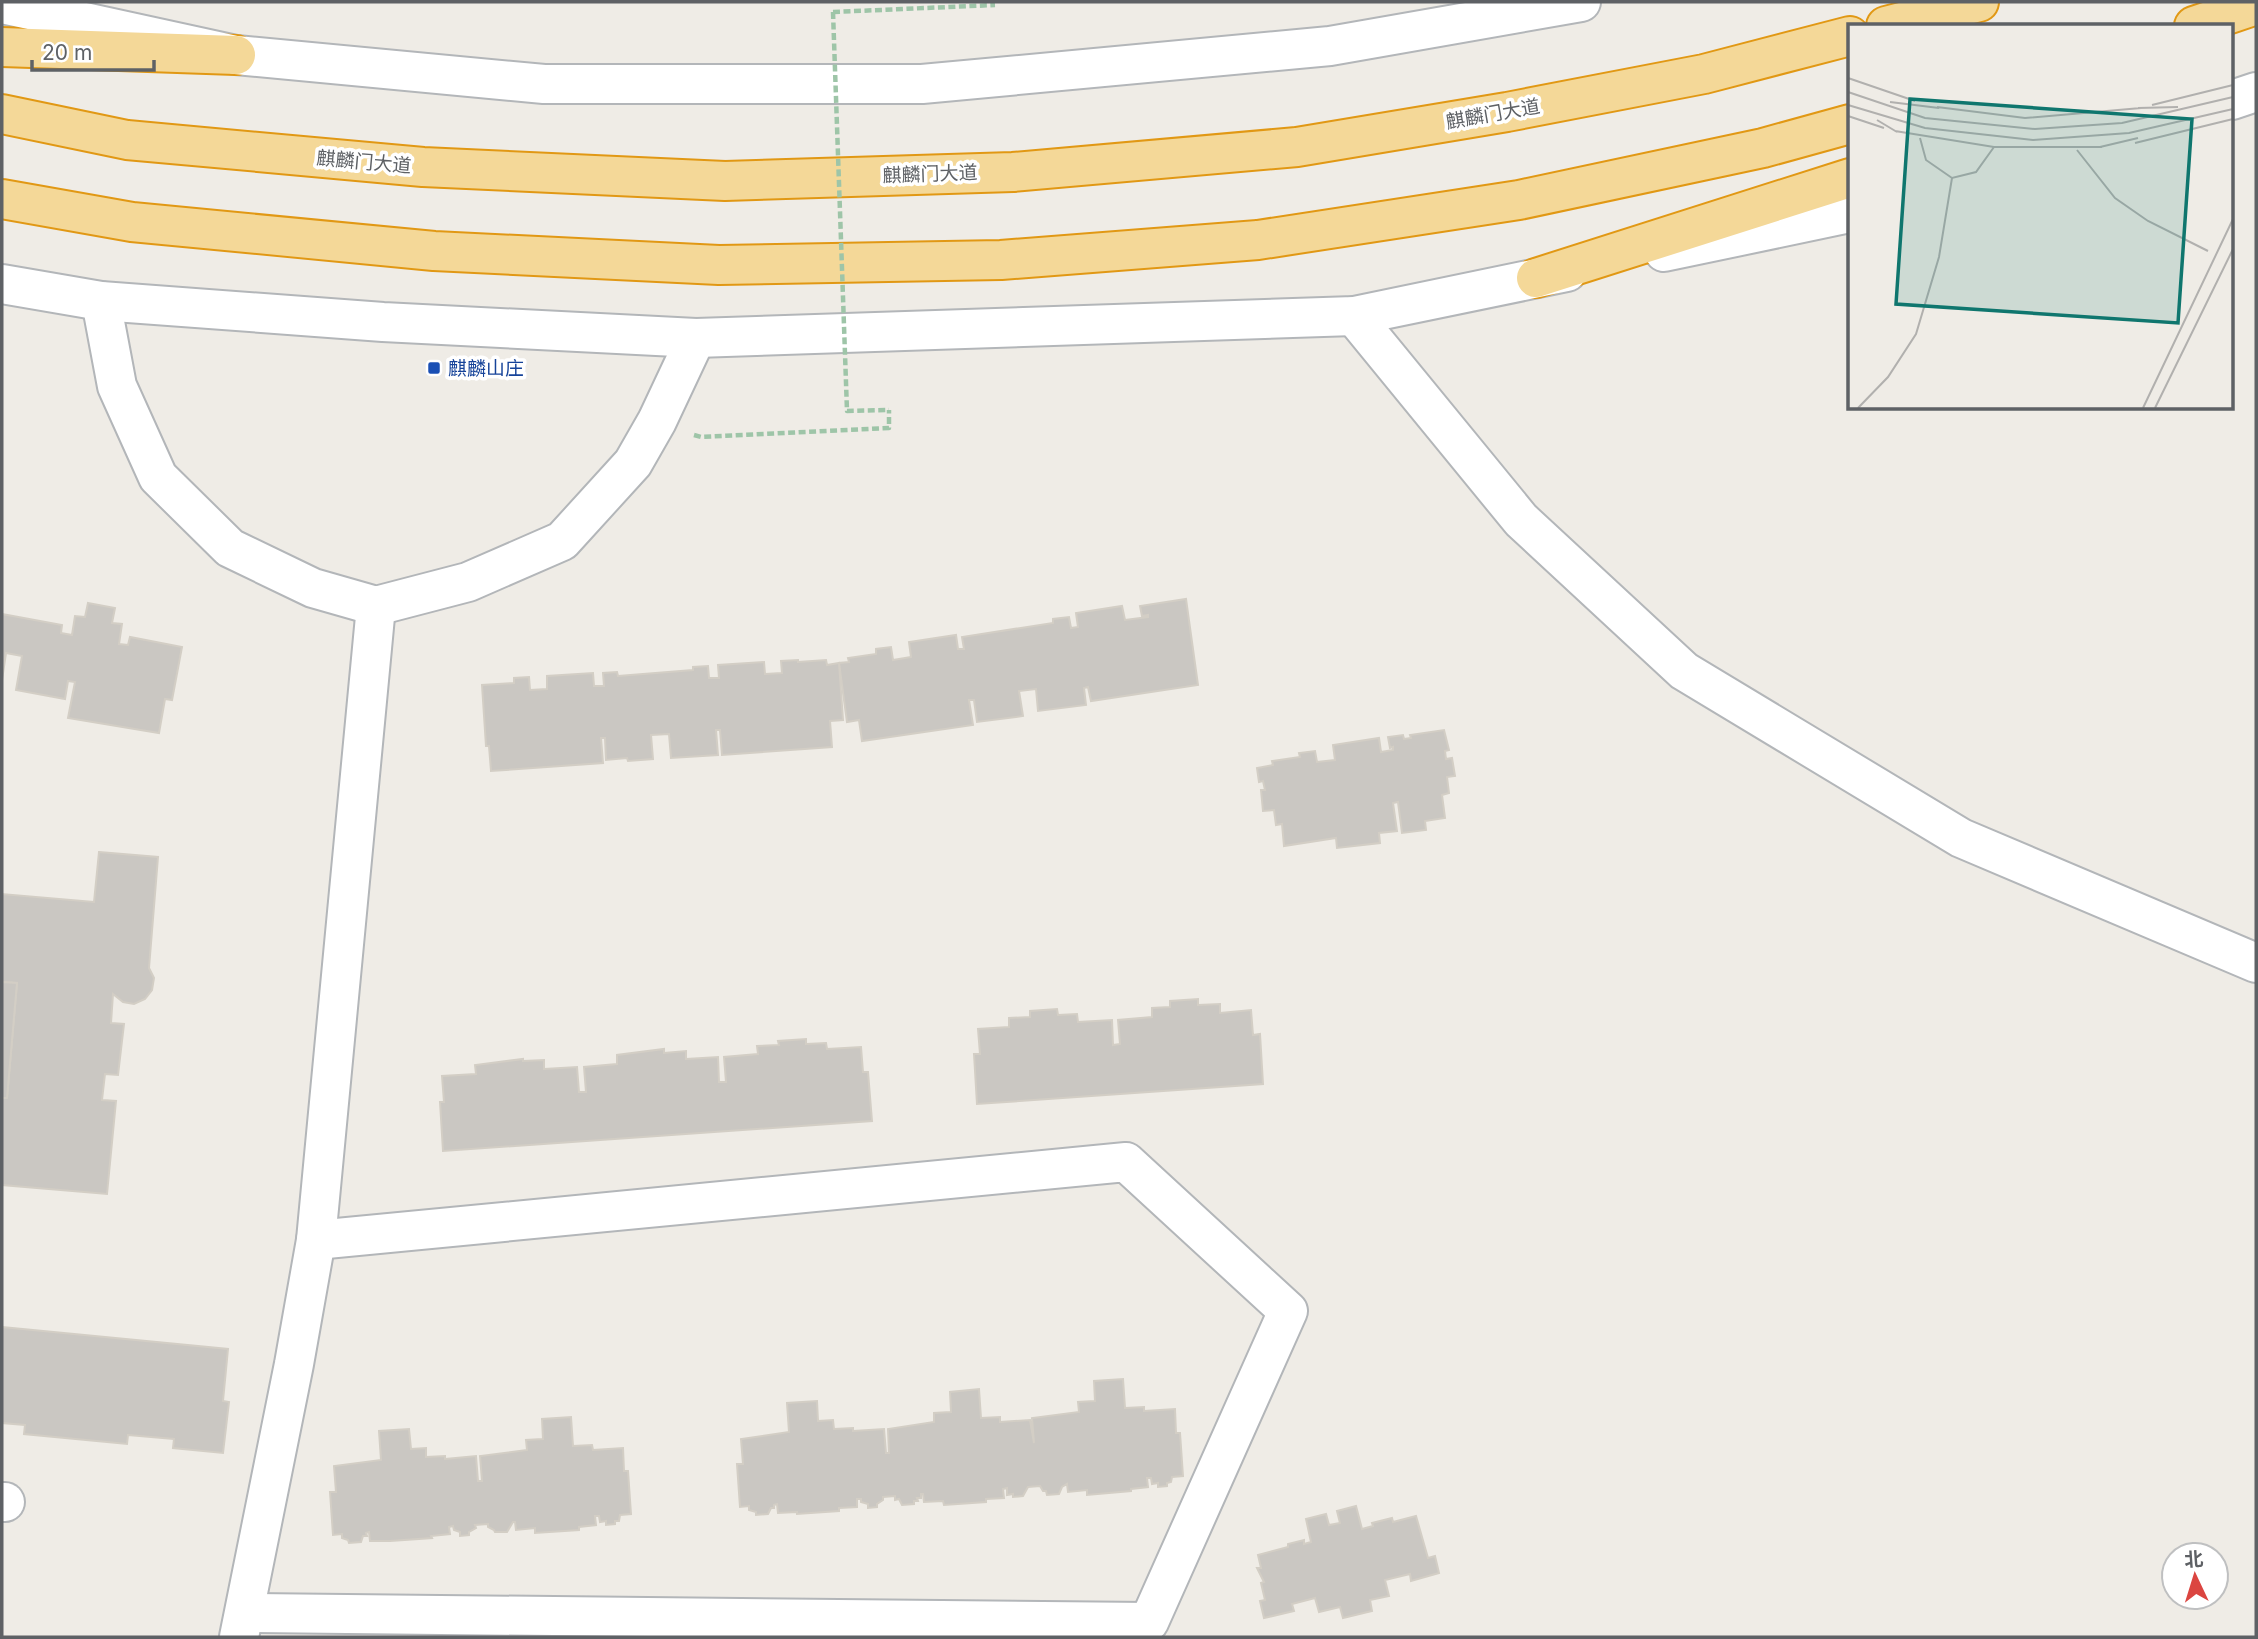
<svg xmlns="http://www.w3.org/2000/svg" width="2258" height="1639" viewBox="0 0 2258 1639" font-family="Inter,'Noto Sans SC',sans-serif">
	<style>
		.building { fill: #cac7c2; stroke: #d3cec5; stroke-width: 2 }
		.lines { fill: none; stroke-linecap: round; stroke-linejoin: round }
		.minor-casing { stroke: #b3b6b9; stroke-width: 42 }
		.highway-casing { stroke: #e19814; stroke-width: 42 }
		.path { stroke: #9ec5a8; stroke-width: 4.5; stroke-dasharray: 7 3.5; stroke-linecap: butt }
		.minor { stroke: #fff; stroke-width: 38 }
		.highway { stroke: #f4d898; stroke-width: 38 }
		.path-bridge { stroke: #9ec5a8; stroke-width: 4.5; stroke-dasharray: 7 3.5; stroke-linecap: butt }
		.transit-dot { fill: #1a4fb4; stroke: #fff; stroke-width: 2.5 }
		.labels { text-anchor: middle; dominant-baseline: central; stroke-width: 7; stroke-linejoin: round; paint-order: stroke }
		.street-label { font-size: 19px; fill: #5e6165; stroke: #fff }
		.transit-label { font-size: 19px; fill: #164399; stroke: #fff; text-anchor: start }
		.inset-road { fill: none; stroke: #b1b0ae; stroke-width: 2 }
		.view { fill: #0f766e; fill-opacity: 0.15; stroke: #0f766e; stroke-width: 3.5 }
		.inset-edge { fill: none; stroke: #5e6165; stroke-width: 3.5 }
	</style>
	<rect width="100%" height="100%" fill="#efece6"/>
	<g class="building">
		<polygon points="1186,599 1198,685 1091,701 1088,687 1084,688 1086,705 1038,711 1036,689 1019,691 1023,716 977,722 974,700 969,700 973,725 862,741 859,720 847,722 839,663 849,662 848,658 876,654 876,649 891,647 893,660 911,657 909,642 956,635 958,649 964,649 962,637 1053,623 1053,619 1069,617 1071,628 1078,627 1076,613 1122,606 1125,620 1148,617 1148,615 1142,616 1140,606"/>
		<polygon points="88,603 115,608 112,623 122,624 119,644 128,645 130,637 182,647 172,700 165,699 159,733 68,718 75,682 68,681 65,699 16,690 22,656 6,653 2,680 2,614 62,625 61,633 72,635 75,616 85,617"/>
		<polygon points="798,660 798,662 826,660 827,665 839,663 843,720 830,721 832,747 722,755 720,730 716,730 718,755 671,758 669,734 651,735 653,759 628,761 627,758 606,760 605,738 601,738 603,763 491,771 489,746 486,746 482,685 514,683 514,678 529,677 530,690 547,689 547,676 593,673 594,686 604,686 603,673 617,672 618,676 693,670 693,667 708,666 709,678 719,678 718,665 764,662 765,674 782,673 781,661"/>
		<polygon points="1444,730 1449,750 1445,751 1446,759 1452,758 1455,776 1447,777 1449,793 1442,795 1445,818 1425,821 1426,830 1402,833 1398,802 1393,803 1397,831 1379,833 1380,843 1337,848 1336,838 1284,846 1282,824 1276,825 1274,810 1263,811 1261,790 1265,790 1263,781 1259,782 1257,768 1273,765 1272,761 1300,757 1299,753 1315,751 1317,762 1335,760 1333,745 1379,738 1381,752 1393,750 1393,747 1390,748 1388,737 1403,735 1404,739 1411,738 1410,735"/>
		<polygon points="99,852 158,857 149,968 154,978 152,990 145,999 134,1004 123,1002 113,994 111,1023 124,1024 118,1075 105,1074 102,1100 116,1101 107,1194 2,1185 2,1098 7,1098 17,983 2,982 2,894 94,902"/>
		<polygon points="2,982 17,983 7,1098 2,1098"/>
		<polygon points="1198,999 1198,1005 1220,1004 1220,1013 1251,1010 1253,1035 1260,1034 1263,1084 977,1104 974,1054 980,1054 978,1029 1009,1027 1009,1018 1030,1017 1030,1011 1057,1009 1058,1015 1077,1014 1078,1022 1112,1020 1113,1045 1120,1044 1118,1020 1152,1017 1152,1008 1170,1007 1170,1001"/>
		<polygon points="806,1039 806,1044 826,1043 827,1049 861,1047 863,1072 868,1072 872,1121 443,1151 440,1102 444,1102 442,1076 476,1074 475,1065 523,1059 523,1061 544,1060 544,1069 577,1067 579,1092 586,1092 584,1067 617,1064 617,1055 664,1049 664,1053 686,1051 686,1059 718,1057 719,1082 726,1082 724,1057 758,1054 757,1046 779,1045 778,1041"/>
		<polygon points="2,1327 228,1349 223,1401 229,1402 223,1453 173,1448 174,1439 128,1435 127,1444 24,1434 25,1425 2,1423"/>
		<polygon points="1123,1379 1125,1408 1144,1407 1144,1411 1175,1409 1176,1433 1180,1433 1183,1476 1172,1477 1171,1482 1167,1483 1167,1486 1158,1487 1158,1483 1152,1484 1151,1478 1147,1478 1148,1487 1131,1489 1131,1491 1087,1495 1087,1490 1068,1492 1067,1484 1062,1487 1059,1494 1047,1495 1046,1491 1043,1491 1040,1486 1028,1487 1023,1496 1013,1497 1013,1494 1007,1495 1007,1488 1003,1489 1004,1498 986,1499 986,1502 944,1505 943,1501 924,1502 923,1494 921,1494 921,1498 917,1498 918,1501 914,1501 914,1504 902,1505 899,1499 895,1500 895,1496 883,1497 883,1500 877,1504 877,1507 868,1508 868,1504 861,1502 861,1499 857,1499 857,1507 839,1508 839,1511 797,1514 797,1512 778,1513 777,1504 774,1505 774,1508 771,1508 768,1514 756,1515 756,1512 749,1510 749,1506 740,1507 737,1464 743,1464 741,1439 789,1432 787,1403 817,1401 818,1421 833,1420 834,1429 853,1428 853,1431 884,1429 886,1453 889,1453 888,1429 934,1422 934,1413 951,1412 950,1392 979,1389 981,1418 1000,1417 1000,1422 1030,1420 1034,1443 1032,1418 1079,1412 1078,1402 1095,1401 1094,1381"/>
		<polygon points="571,1417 573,1446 592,1445 593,1450 623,1448 624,1471 628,1471 631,1514 620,1515 619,1521 615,1521 615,1524 606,1525 606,1521 600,1522 599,1516 595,1516 596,1525 579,1527 579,1530 535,1533 535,1528 516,1530 515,1522 513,1522 507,1532 495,1532 494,1530 488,1527 488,1524 475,1525 476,1528 469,1532 469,1535 460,1536 460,1532 454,1530 453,1526 449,1527 450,1534 431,1536 432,1538 390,1541 370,1541 369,1532 366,1533 367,1536 363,1536 361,1542 349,1543 348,1540 342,1538 342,1534 333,1535 330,1492 336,1492 334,1466 381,1460 379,1431 409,1429 411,1449 426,1448 426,1457 445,1456 445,1459 476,1456 478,1481 482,1481 480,1456 527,1450 526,1440 543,1439 542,1419"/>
		<polygon points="1356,1506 1362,1529 1373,1526 1372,1523 1392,1518 1393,1522 1416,1516 1428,1558 1435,1556 1439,1573 1411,1581 1410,1574 1385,1580 1389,1596 1370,1600 1372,1611 1343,1618 1340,1607 1319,1612 1315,1598 1292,1604 1294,1611 1264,1618 1260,1601 1265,1600 1261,1583 1264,1582 1257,1568 1261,1568 1258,1555 1288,1547 1288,1544 1304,1540 1304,1544 1311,1542 1306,1519 1326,1514 1329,1525 1340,1523 1337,1511"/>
	</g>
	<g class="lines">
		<defs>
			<g id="minor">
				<polyline points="2,4 236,55 544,84 922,84 1330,46 1581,2"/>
				<polyline points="2232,100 2256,92"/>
				<polyline points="1664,252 1850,213"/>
				<polyline points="2,284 101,301 383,322 696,338 1354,316 1567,272"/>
				<polyline points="101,301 117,386 158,477 230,548 313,588 376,606 468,582 562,541 633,463 657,421 696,338"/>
				<polyline points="1354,316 1521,520 1684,671 1961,838 2256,963"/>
				<polyline points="2,1502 5,1502"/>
				<polyline points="245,1613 1149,1622 1288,1311 1126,1162 316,1240"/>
				<polyline points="239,1637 294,1364 316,1240 376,606"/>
			</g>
			<g id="highway">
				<polyline points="1886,26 1979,2"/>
				<polyline points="2194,26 2256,5"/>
				<polyline points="2,47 236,55"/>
				<polyline points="2,114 127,140 423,167 725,181 1013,172 1297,147 1507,112 1704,74 1850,36"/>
				<polyline points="2,199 132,222 434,251 719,265 1001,260 1258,240 1519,200 1763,148 1850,124"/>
				<polyline points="1536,278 1850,178"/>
			</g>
		</defs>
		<use href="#minor" class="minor-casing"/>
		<use href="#highway" class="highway-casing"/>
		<g class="path">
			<polyline points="833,12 995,5"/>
			<polyline points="694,435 701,437 889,428 889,410"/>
		</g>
		<use href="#minor" class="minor"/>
		<use href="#highway" class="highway"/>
		<polyline class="path-bridge" points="833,12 847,411 889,410"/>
	</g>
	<rect class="transit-dot" x="427" y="361" width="14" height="14" rx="3.5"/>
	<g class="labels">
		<g class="street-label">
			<text transform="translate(1493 114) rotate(-10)">麒麟门大道</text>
			<text transform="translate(364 162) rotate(5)">麒麟门大道</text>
			<text transform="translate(930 174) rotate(-2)">麒麟门大道</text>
		</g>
		<g class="transit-label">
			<text x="448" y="368">麒麟山庄</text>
		</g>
	</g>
	<g transform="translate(1848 24)">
		<rect width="385" height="385" fill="#efece6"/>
		<path class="inset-road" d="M0,54L67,77M0,68L77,94L187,105L274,99L385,73M42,78L91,84M0,81L77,104L185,116L281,109L385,85M304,81L385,61M89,83L177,94L293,84M290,84L330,83M0,92L36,104M29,96L49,108M47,107L146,123H254M72,114L78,136L104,154L128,148L146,123M287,119L385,95M252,123L290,114M229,126L267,174L300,197L360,227M10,384L40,353L68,310L91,233L104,154M295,384L385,195M307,384L385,225"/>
		<path class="view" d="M62,75L344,95L330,299L48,280Z"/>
		<rect width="385" height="385" class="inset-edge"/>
	</g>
	<rect width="2258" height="1639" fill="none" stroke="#5e6165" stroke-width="7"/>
	<g transform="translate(2195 1576) rotate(356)"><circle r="33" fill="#ffffff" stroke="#bfc0c1" stroke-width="2"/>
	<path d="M0-5L12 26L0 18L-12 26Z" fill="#db4540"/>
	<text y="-10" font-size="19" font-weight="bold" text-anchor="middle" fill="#5e6165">北</text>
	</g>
	<path d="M32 60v10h122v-10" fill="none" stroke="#5e6165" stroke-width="3.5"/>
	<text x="42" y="60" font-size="21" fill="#5e6165" stroke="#ffffff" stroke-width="5" paint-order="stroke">20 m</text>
</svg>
